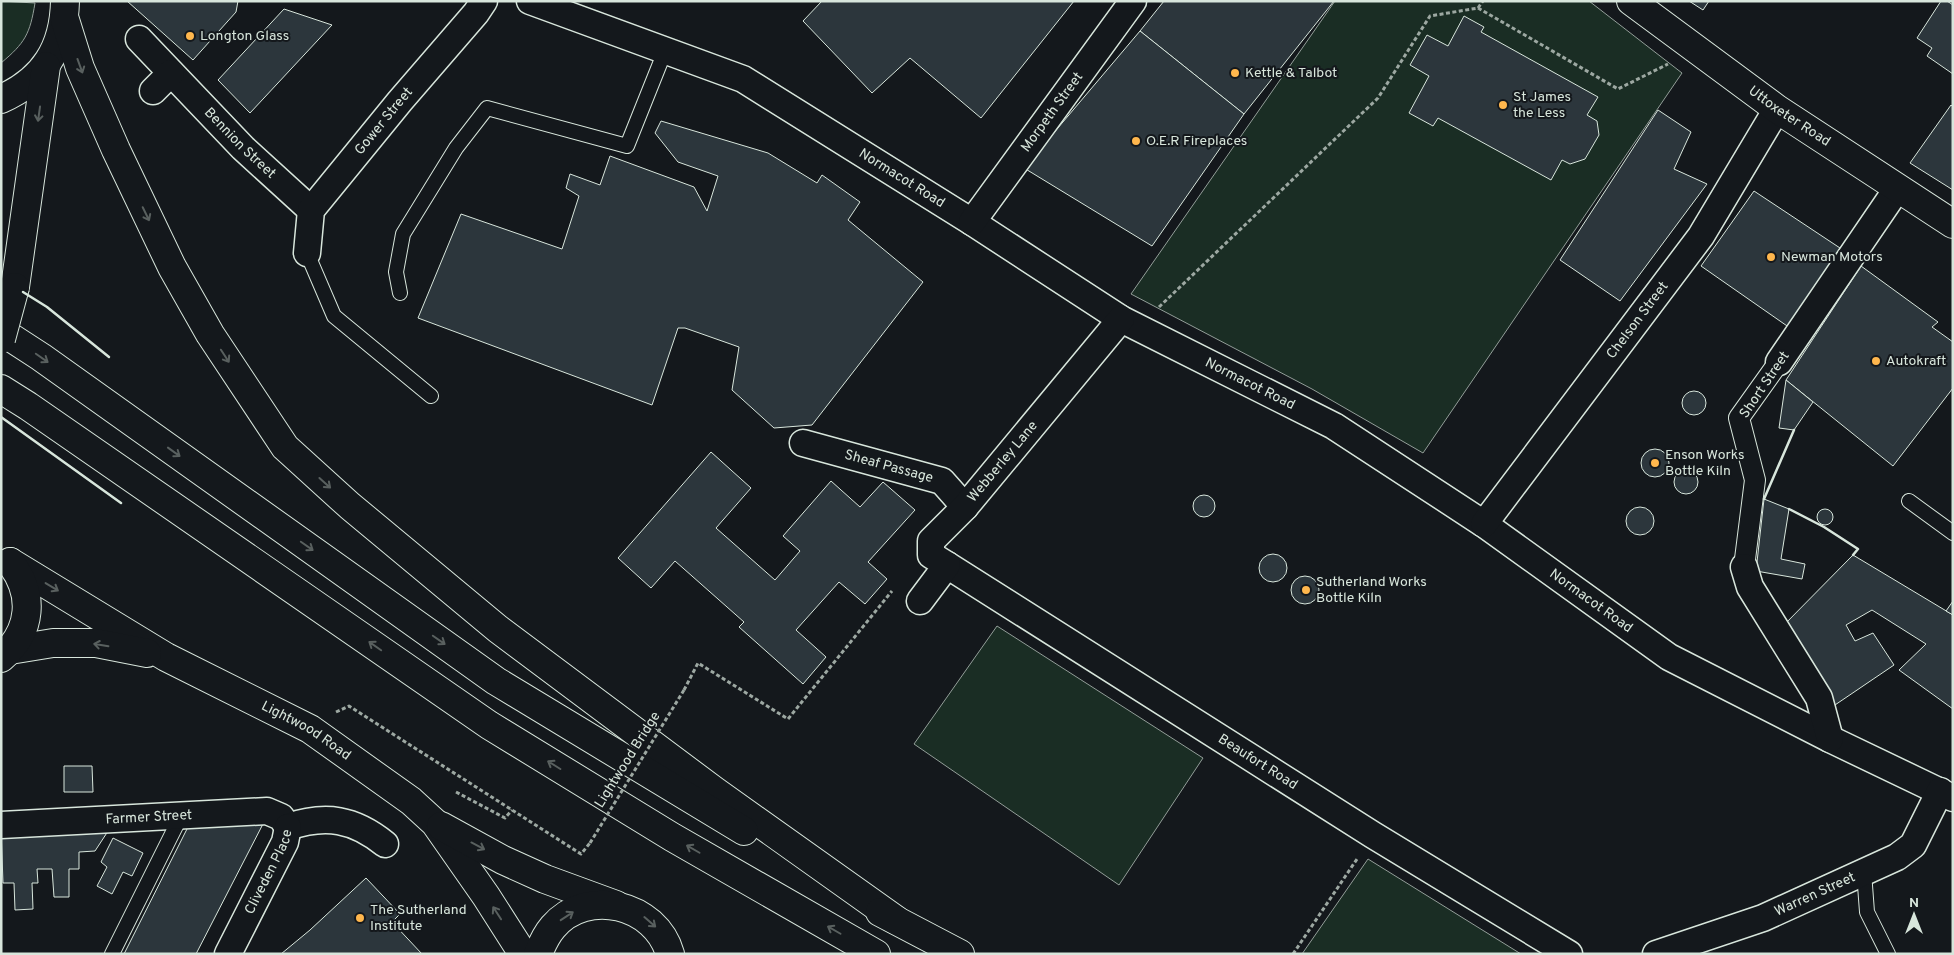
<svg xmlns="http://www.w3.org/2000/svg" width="1954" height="955" viewBox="0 0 1954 955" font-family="Overpass,sans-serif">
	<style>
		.green { fill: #1a2d24; stroke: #939e99 }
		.building { fill: #2c363c; stroke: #d8e6dc }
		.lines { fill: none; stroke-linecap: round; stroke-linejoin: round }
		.service-casing { stroke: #d8e6dc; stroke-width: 16 }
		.pedestrian-casing { stroke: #d8e6dc; stroke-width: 22 }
		.minor-casing { stroke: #d8e6dc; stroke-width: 29 }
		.primary-casing { stroke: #d8e6dc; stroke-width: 30 }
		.trunk-casing { stroke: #d8e6dc; stroke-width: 30 }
		.path { stroke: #9da8a2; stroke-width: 3; stroke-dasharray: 4 2.5; stroke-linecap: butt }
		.service { stroke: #14181c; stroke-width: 14 }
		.pedestrian { stroke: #14181c; stroke-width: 20 }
		.minor { stroke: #14181c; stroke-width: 26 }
		.primary { stroke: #14181c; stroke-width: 28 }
		.trunk { stroke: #14181c; stroke-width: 28 }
		.primary-bridge-casing { stroke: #d8e6dc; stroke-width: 30; stroke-linecap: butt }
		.path-bridge { stroke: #9da8a2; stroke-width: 3; stroke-dasharray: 4 2.5; stroke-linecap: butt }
		.primary-bridge { stroke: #14181c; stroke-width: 28 }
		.wall { stroke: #d8e6dc; stroke-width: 2.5 }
		.oneway { stroke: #59605f }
		.poi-dot { fill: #ffb74d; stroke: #14181c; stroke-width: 2 }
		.labels { text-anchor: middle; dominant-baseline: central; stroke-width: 4; stroke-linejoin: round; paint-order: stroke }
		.poi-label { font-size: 14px; fill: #d8e6dc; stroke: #14181c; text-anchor: start }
		.street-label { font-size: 14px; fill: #d8e6dc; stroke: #14181c }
	</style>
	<rect width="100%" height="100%" fill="#14181c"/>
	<g class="green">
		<path d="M1,1L35,3C30,34 25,43 1,63Z"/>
		<polygon points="1335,1 1589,1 1682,73 1423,453 1312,389 1131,294"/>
		<polygon points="997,626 1203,758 1119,885 914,744"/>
		<polygon points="1368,859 1521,954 1302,954"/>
	</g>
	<g class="building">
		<polygon points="127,1 238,1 236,12 193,60"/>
		<polygon points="822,1 1074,1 981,118 910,58 872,93 803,21"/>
		<polygon points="1164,1 1334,1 1244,114 1140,31"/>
		<polygon points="1689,1 1709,1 1703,10"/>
		<polygon points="1941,1 1947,1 1953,5 1953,74 1927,56 1932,48 1917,38"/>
		<polygon points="284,9 332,25 250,113 218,80"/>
		<polygon points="1464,16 1484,27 1481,32 1598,97 1587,115 1597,121 1599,135 1585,159 1570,164 1562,160 1551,180 1438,118 1433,126 1409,113 1429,76 1410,65 1427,35 1448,46"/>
		<polygon points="1140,31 1244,114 1152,246 1024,168"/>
		<polygon points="1951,105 1953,107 1953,190 1910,163"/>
		<polygon points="1658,110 1691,132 1674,169 1707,184 1620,301 1560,260"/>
		<polygon points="661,121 768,153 817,183 822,175 860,202 848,220 923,282 812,425 774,428 732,390 739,347 685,328 678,328 652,405 418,318 461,214 562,249 579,196 566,188 570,174 600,185 610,156 694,187 707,211 718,176 678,162 655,133"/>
		<polygon points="1754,191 1840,248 1790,328 1701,266"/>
		<polygon points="1861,266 1938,322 1932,327 1953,342 1953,388 1893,466 1786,380"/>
		<polygon points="1786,380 1813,402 1794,430 1779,428"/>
		<circle cx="1694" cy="403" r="12"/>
		<circle cx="1655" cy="463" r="14"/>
		<polygon points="711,452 751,488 716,528 775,580 800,551 783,536 831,481 860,507 883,482 915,510 868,562 887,579 865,604 839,582 796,630 826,657 803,684 739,627 744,622 675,561 651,588 618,558"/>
		<circle cx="1686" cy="482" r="12"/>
		<circle cx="1204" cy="506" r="11"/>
		<polygon points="1764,499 1789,509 1781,559 1805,564 1802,579 1756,571"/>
		<circle cx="1640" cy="521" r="14"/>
		<circle cx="1825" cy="517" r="8"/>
		<circle cx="1273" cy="568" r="14"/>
		<polygon points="1853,555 1953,615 1953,709 1899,670 1926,644 1872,610 1846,625 1855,641 1873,633 1894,665 1832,707 1781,628"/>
		<circle cx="1305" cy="590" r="14"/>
		<polygon points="1953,601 1953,615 1946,611"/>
		<polygon points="64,766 92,766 93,792 64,792"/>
		<polygon points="114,822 95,851 79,852 79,869 69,869 69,897 54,897 52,869 37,869 38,883 32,883 33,909 15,910 14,883 3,883 1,829"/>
		<polygon points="264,822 196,954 124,954 190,823"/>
		<polygon points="113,838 143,853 132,876 123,872 112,894 97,886 107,867 101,862"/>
		<polygon points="366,878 400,914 392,922 422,954 281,954 310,930"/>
	</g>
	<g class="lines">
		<defs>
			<g id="service">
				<polyline points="307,253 334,316 431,396"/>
				<polyline points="400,293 396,272 403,234 456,148 487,108 627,146 665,51"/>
				<polyline points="1909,501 1953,533"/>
				<polyline points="1864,872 1867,912 1888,954"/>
				<polyline points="112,954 181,816"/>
			</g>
			<polyline id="pedestrian" points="1744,567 1755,480 1739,418 1779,362"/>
			<g id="minor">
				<path id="s1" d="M530,1L743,79L972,222L1121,319L1334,426L1484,524L1669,657L1830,739L1953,798"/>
				<path id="s2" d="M139,39L243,148L311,210"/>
				<polyline points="153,91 171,73"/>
				<path id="s3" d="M972,222L1133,1"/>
				<path id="s4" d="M307,253L311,210L400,101L476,13L484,1"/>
				<polyline points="1779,362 1897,189"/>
				<path id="s5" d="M803,443L942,481L965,507"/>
				<path id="s6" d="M1484,524L1701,236L1777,109"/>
				<path id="s7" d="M947,565L1373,835L1569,954"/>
				<polyline points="1744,567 1750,587 1819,698 1830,739"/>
				<path id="s8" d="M920,601L947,565L931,555V541L965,507L1121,319"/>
				<path id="s9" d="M1,825L267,811L281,817L288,827"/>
				<path d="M288,827C326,814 354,819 385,844"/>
				<path id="s10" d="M228,954L285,842L288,827"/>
				<path id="s11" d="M1656,954L1763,918L1897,857L1913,845L1940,791"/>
			</g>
			<g id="primary">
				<path id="s12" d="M1631,1L1777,109L1953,224"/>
				<path d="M1,99C44,80 64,48 65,1"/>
				<polyline points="15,287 46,66"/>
				<path id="s13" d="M10,562L166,657L310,729L411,801L435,823L486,896L523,954"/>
				<polyline points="10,650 53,643 96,643 147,653"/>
				<path d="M1,658C32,631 35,594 10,562"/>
				<polyline points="441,826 503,860 545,879 616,905"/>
				<path d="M538,954C542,944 546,935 553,927C587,887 656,904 670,954"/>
			</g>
			<g id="trunk">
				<polyline points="65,20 80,68 116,150 172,267 210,334 285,447 350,506 498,629 716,792 896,920"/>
				<polyline points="1,331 41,357 496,681 744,831"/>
				<polyline points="1,389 28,406 489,725 672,837 876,954"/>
				<polyline points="880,912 960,954"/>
			</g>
		</defs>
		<use href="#service" class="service-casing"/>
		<use href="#pedestrian" class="pedestrian-casing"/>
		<use href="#minor" class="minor-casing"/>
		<use href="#primary" class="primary-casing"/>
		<use href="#trunk" class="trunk-casing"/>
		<g class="path">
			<polyline points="1478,8 1483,1"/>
			<polyline points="1159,307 1378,98 1430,16 1478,8 1618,89 1668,64"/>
			<polyline points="684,690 698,663 788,719 892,591"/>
			<polyline points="336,712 349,706 581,854 590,843"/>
			<polyline points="456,792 505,818 512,810"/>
			<polyline points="1293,954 1357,859"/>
		</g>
		<use href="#service" class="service"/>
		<use href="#pedestrian" class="pedestrian"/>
		<use href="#minor" class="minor"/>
		<use href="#primary" class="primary"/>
		<use href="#trunk" class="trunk"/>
		<defs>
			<polyline id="primary-bridge" points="1,339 15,287"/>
		</defs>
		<use href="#primary-bridge" class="primary-bridge-casing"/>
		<polyline class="path-bridge" points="590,843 684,690"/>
		<use href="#primary-bridge" class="primary-bridge"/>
		<g class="wall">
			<polyline points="23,292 47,307 109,357"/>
			<polyline points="1,417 121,503"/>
			<polyline points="1764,499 1794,430"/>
			<polyline points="1789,509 1824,527 1858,549 1853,555"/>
		</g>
	</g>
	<defs><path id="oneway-shaft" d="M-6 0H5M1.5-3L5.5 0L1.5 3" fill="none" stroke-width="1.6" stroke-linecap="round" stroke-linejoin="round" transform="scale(1.25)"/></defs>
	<g class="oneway">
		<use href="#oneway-shaft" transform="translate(80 66) rotate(70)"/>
		<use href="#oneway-shaft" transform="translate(39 114) rotate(98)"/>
		<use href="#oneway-shaft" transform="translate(146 214) rotate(64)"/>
		<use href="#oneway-shaft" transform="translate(225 356) rotate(57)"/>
		<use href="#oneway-shaft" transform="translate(42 358) rotate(35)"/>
		<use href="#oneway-shaft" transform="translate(174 452) rotate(36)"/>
		<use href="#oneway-shaft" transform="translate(325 483) rotate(42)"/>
		<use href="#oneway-shaft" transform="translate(307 546) rotate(35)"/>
		<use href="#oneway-shaft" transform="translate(52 587) rotate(31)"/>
		<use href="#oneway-shaft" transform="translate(439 640) rotate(35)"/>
		<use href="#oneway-shaft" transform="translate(101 645) rotate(-171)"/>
		<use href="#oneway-shaft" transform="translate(375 646) rotate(-145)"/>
		<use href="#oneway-shaft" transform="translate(554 765) rotate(-148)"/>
		<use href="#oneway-shaft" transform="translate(478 846) rotate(28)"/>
		<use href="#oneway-shaft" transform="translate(693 849) rotate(-150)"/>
		<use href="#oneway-shaft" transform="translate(497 913) rotate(-123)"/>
		<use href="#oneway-shaft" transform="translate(567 916) rotate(-33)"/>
		<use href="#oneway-shaft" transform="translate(650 922) rotate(41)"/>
		<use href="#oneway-shaft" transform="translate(834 930) rotate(-150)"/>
	</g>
	<g class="poi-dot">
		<circle cx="190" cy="36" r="5"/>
		<circle cx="1235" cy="73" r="5"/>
		<circle cx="1503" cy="105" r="5"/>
		<circle cx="1136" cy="141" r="5"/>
		<circle cx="1771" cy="257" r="5"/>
		<circle cx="1876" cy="361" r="5"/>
		<circle cx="1655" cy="463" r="5"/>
		<circle cx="1306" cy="590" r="5"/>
		<circle cx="360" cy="918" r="5"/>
	</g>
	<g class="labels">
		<g class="poi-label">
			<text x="200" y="36">Longton Glass</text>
			<text x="1245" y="73">Kettle &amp; Talbot</text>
			<text x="1513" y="97">St James<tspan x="1513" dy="16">the Less</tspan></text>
			<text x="1146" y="141">O.E.R Fireplaces</text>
			<text x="1781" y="257">Newman Motors</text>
			<text x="1886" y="361">Autokraft</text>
			<text x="1665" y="455">Enson Works<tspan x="1665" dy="16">Bottle Kiln</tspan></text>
			<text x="1316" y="582">Sutherland Works<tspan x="1316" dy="16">Bottle Kiln</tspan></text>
			<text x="370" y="910">The Sutherland<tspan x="370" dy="16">Institute</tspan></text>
		</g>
		<g class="street-label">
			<text stroke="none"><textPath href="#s3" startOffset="136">Morpeth Street</textPath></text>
			<text stroke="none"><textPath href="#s12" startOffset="196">Uttoxeter Road</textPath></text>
			<text stroke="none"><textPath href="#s4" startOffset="158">Gower Street</textPath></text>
			<text stroke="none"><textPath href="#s2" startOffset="145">Bennion Street</textPath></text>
			<text stroke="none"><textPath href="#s1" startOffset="414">Normacot Road</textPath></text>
			<text stroke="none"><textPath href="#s6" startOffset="255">Chelson Street</textPath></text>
			<text stroke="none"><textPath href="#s1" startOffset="819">Normacot Road</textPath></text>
			<text transform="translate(1765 385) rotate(-56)">Short Street</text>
			<text stroke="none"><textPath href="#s8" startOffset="185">Webberley Lane</textPath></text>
			<text stroke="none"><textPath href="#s5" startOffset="89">Sheaf Passage</textPath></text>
			<text stroke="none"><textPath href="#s1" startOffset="1224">Normacot Road</textPath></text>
			<text stroke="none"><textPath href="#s13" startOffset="341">Lightwood Road</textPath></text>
			<text transform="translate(628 760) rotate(-58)">Lightwood Bridge</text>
			<text stroke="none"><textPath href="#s7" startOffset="368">Beaufort Road</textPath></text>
			<text stroke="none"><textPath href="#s9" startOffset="148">Farmer Street</textPath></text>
			<text stroke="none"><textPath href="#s10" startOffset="92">Cliveden Place</textPath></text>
			<text stroke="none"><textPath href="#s11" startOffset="170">Warren Street</textPath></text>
		</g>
	</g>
	<rect width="1954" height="955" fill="none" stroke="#d8e6dc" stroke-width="5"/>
	<g transform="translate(1914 915)" stroke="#14181c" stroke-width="4" paint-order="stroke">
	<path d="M0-4L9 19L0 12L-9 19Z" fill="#d8e6dc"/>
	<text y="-8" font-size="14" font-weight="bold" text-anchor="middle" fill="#d8e6dc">N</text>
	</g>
</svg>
